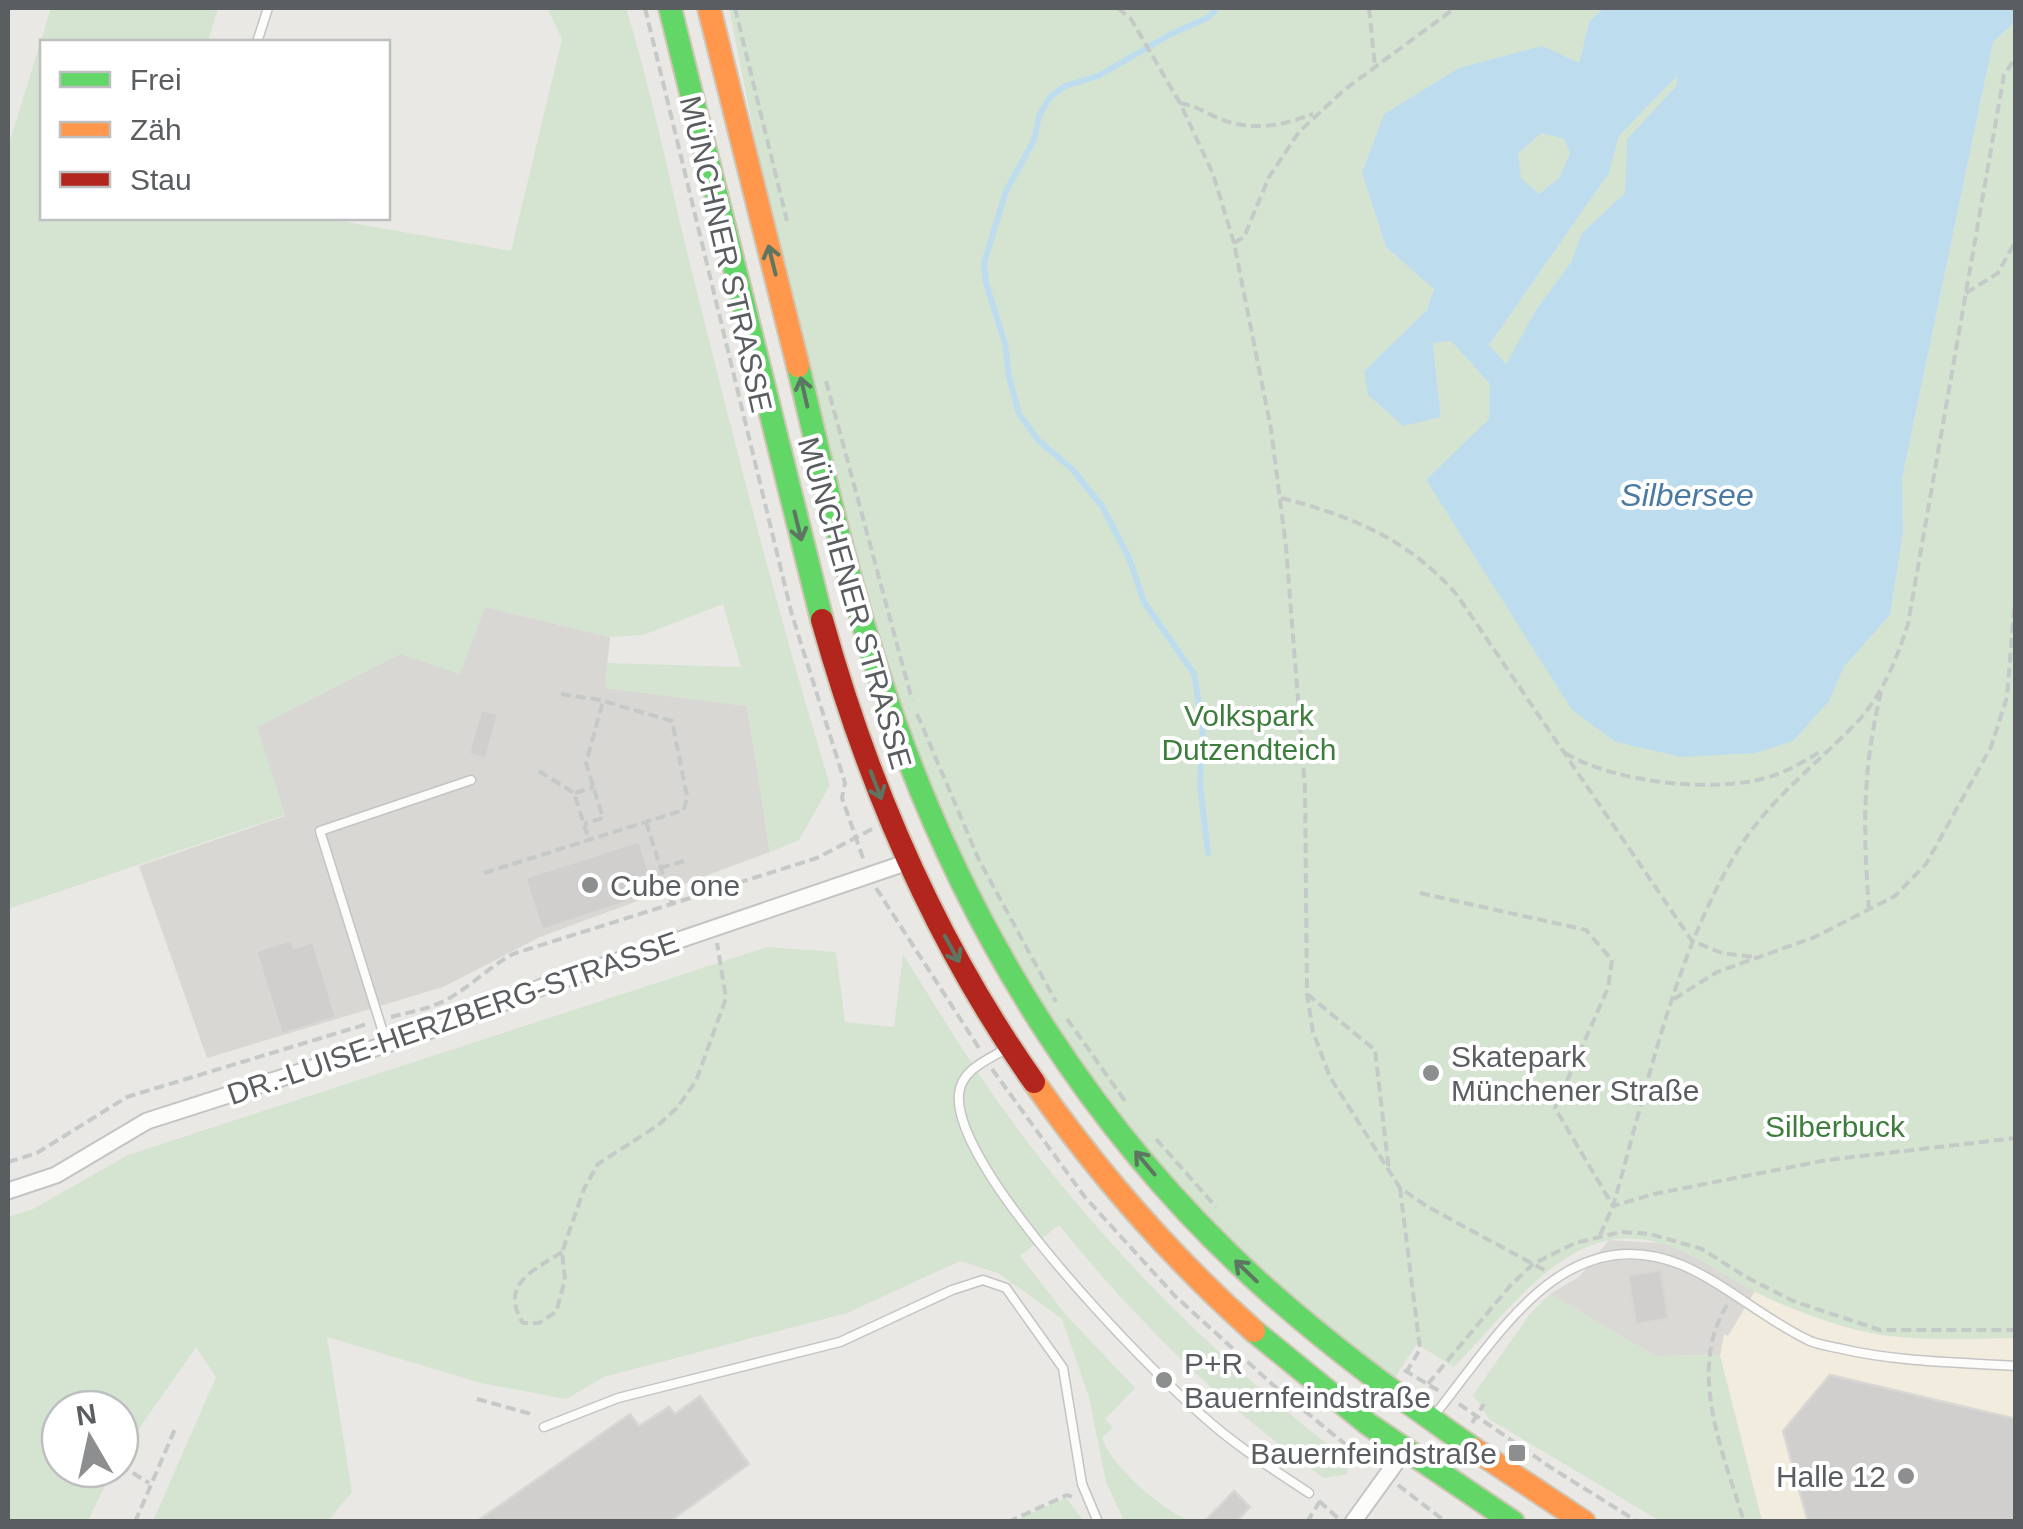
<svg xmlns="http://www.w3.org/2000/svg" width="2023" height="1529" viewBox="0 0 2023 1529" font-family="Arial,sans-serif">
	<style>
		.commercial { fill: #f2ecde }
		.industrial { fill: #dad9d6 }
		.education { fill: #d9d7d3 }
		.green { fill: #d4e4d1 }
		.water { fill: #bdddef; fill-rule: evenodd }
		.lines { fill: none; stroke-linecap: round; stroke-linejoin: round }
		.stream { stroke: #bdddef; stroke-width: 6 }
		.building { fill: #d0cfcd; stroke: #d8d7d4; stroke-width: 2.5 }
		.lane-casing { stroke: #c4c4c4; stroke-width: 11 }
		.street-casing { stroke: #c4c4c4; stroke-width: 19 }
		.fast-casing { stroke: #cfc6b5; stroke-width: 26 }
		.slow-casing { stroke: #cfc6b5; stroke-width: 26 }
		.jam-casing { stroke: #cfc6b5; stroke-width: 26 }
		.path { stroke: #c5c9c7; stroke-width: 4; stroke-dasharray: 10 5; stroke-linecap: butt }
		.lane { stroke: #fcfcfb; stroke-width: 8 }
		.street { stroke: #fcfcfb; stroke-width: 15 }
		.fast { stroke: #63d668; stroke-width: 22 }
		.slow { stroke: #ff974d; stroke-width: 22 }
		.jam { stroke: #b3261e; stroke-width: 22 }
		.oneway { stroke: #5d7662 }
		.poi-dot { fill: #8d8e8f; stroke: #fff; stroke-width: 4 }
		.labels { text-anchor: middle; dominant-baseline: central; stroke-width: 8; stroke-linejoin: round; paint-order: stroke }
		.street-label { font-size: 30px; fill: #5b5e61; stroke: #fff }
		.park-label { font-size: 30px; fill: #3e7d3e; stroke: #fff }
		.poi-label { font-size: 30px; fill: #5b5e61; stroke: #fff; text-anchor: start }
		.water-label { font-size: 32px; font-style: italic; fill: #4a7aa4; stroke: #fff }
	</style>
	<rect width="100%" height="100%" fill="#e9e8e4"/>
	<polygon class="commercial" points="1755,1291 1839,1325 1882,1336 1923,1339 2015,1338 2015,1521 1762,1521 1720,1355 1724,1334 1728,1335"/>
	<polygon class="industrial" points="1609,1240 1672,1244 1755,1291 1728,1336 1724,1334 1720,1355 1655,1356 1550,1294 1579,1277"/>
	<polygon class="education" points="485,607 610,637 605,688 747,706 770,852 540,937 443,987 207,1058 139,866 285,816 256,727 400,654"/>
	<g class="green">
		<path d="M51,8H218L208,42H42V218H323L511,251L562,39L547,8H626C653,95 670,184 692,272C735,444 778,615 830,785L799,840L770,852L747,706L605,688L607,663L741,667L723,604L643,635L610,637L485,607L460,674L400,654L257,727L285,815L8,909V147Z"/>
		<path d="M729,8H1604L1589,22L1579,63L1459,68L1384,115L1362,173L1386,247L1434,288L1428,309L1364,371L1441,417L1433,342L1451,341L1490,384L1489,420L1426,481L1829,701L1844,667L1890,615L1903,533L1902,479L1993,42L2015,22V1338C1957,1339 1899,1343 1842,1326C1812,1317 1778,1304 1750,1289C1706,1265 1664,1231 1610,1240C1549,1250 1495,1326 1454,1367L1417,1344L1393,1380L1286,1297L1187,1198L1095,1086L1015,964L926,780L862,584L769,208Z"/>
		<polygon points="1678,75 1677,85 1627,139 1625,193 1582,233 1571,262 1536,310 1507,365 1489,345 1609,173 1619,136"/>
		<polygon points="1542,133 1564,139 1570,153 1559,178 1539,194 1520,178 1518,153"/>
		<path d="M767,947L836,952L845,1022L894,1027L903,954C938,1010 972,1067 1011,1120C1106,1249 1220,1363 1348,1460L1347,1474L1324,1478C1223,1406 1137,1322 1059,1225L1020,1256L1067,1316L1135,1388L1105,1419L1113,1427L1102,1438C1112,1467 1162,1510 1190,1521H1124L1106,1482L1089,1397L1062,1319L998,1273L960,1261L847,1313L604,1377L566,1399L481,1383L327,1337L352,1492L328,1521H153L216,1377L196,1347L120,1456V1409H60V1469H113L88,1521L8,1522V1217L31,1210L128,1155Z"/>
		<polygon points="1550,1294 1655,1356 1720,1355 1762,1521 1660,1521 1489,1419 1473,1395 1530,1314"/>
		<polygon points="1066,1498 1084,1521 1014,1521"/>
	</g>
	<path class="water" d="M1604,8H2015V22L1993,42L1902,479L1903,533L1890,615L1844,667L1829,701L1793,741L1755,753L1681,757L1616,742L1572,710L1426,480L1489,419L1490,384L1451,341L1433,343L1441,417L1403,426L1368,395L1364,371L1427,310L1434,289L1386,247L1362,173L1384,114L1459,68L1542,46L1579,63L1589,22ZM1677,76V85L1627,139L1625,193L1582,233L1571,262L1536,310L1506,364L1489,345L1609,173L1619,136ZM1542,133L1564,139L1570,153L1559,178L1539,194L1521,178L1518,153Z"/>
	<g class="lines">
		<polyline class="stream" points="1208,853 1200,784 1203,728 1194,674 1144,602 1129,558 1102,506 1072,469 1039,441 1019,414 1009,377 1005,344 986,283 984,263 1006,191 1034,140 1039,116 1050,97 1065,86 1098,76 1169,35 1209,17 1217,8"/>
	</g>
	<g class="building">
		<polygon points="481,710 498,714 486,759 469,754"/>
		<polygon points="639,841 656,892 542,930 525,878"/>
		<polygon points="291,940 294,948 313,942 336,1017 282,1034 256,951"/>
		<polygon points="1661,1270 1668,1319 1636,1324 1628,1275"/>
		<polygon points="1830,1375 2016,1419 2016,1522 1808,1522 1783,1431"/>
		<polygon points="700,1396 749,1464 669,1522 476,1522 630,1414 639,1426 669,1407 675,1414"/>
		<polygon points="1234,1491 1250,1507 1236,1522 1204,1522"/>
	</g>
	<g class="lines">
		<defs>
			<g id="lane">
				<polyline points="257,42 268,8"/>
				<polyline points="387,1045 320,831 471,780"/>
				<path d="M1006,1049C987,1060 961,1070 959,1094C952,1168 1147,1368 1204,1417C1236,1446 1273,1469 1309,1493"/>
				<path d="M1433,1417C1495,1341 1563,1216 1682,1265C1726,1284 1763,1318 1806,1339C1816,1345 1830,1346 1842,1349C1899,1362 1957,1362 2016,1366"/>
				<polyline points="544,1427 618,1398 840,1342 952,1290 983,1280 1006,1288 1063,1368 1082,1484 1098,1522"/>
			</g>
			<g id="street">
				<polyline points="8,1191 56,1175 147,1121 453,1023 547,985 908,862"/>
				<polyline points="1353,1522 1405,1450"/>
			</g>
			<g id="fast">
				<polyline points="670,8 822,620"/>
				<path d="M798,366C827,489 855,612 898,731C974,942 1097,1137 1264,1287C1330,1346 1401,1399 1474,1449"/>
				<polyline points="1254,1331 1368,1424 1513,1522"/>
			</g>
			<g id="slow">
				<polyline points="709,8 798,366"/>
				<path d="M1034,1082C1098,1173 1171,1257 1254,1331"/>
				<polyline points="1474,1449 1584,1522"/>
			</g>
			<path id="jam" d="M822,620C868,785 935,942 1034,1082"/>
		</defs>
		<use href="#lane" class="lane-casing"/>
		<use href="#street" class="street-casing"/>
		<use href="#fast" class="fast-casing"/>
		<use href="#slow" class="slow-casing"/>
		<use href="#jam" class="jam-casing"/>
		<g class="path">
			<polyline points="645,8 792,615 845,783 842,798 864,861"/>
			<polyline points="735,8 787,221"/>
			<polyline points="1118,8 1131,19 1180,103 1213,174 1234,243 1271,429 1286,547 1305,788 1307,994 1313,1032 1330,1077 1400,1188 1428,1207 1548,1272"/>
			<polyline points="1369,8 1375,67"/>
			<path d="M1180,103C1194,105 1204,112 1218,118C1251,132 1281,126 1313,114"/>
			<polyline points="1234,243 1244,237 1269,177 1299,132 1344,90 1455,8"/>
			<polyline points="1966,293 1998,273 2016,240"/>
			<polyline points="826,381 912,700"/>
			<path d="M1281,498C1350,515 1410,540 1457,595L1692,941L1722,953L1753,957"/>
			<polyline points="561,694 601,700"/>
			<polyline points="917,714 979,860 1056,1002"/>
			<path d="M1565,753C1615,783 1720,795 1775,775C1792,769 1808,759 1823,750"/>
			<polyline points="539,771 574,793 589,840"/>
			<polyline points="575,793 594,787"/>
			<polyline points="646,822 672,904"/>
			<polyline points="660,868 684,861"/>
			<polyline points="484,873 684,810 687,796 672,721 603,701 586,763 603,818 584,824"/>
			<polyline points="876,888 979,1048"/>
			<polyline points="1420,893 1586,930 1612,960 1608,988 1555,1108 1613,1206 1654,1194 1827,1160 2016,1138"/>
			<path d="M1869,910C1863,829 1862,772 1881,692"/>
			<polyline points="1307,994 1375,1050 1389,1171"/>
			<polyline points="1674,999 1717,972 1815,937 1895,896 1926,864 1991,747 2007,697 2016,587"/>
			<path d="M391,1017C409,1012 429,1009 446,1000C470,987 489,967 513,954L817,858L872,829"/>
			<polyline points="1067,1019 1125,1101"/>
			<polyline points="992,1069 1084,1196 1175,1296 1272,1384 1374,1468"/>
			<polyline points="1156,1139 1216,1207"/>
			<polyline points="8,1162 37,1153 127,1097 367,1024"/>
			<polyline points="1400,1188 1420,1349 1406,1373"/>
			<path d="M1600,1235L1613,1206C1647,1089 1675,950 1740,847C1772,796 1820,762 1860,719C1884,691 1897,658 1908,624L2004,75L2016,57"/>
			<path d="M562,1252C533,1271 499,1284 523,1323H539L556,1312L565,1280L562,1252L584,1189L598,1164L657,1126L677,1108L696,1081L726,998L717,943"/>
			<path d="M1727,1305C1686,1371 1724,1454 1744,1522"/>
			<polyline points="1404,1370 1439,1391"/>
			<polyline points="1428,1384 1510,1286 1533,1264 1575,1243 1621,1232 1650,1234 1702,1249 1746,1277 1793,1301 1880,1330 2016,1330"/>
			<polyline points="477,1399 535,1415"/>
			<polyline points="1459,1404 1550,1467 1638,1522"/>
			<polyline points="1472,1423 1484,1404"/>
			<polyline points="120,1465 149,1483"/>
			<polyline points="1398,1485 1446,1522"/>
			<polyline points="1319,1501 1338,1518"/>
			<polyline points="135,1522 175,1429"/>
			<polyline points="1008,1522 1067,1495 1072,1497"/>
			<polyline points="1307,1522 1320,1501"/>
		</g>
		<use href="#lane" class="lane"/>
		<use href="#street" class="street"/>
		<use href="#fast" class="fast"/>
		<use href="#slow" class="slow"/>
		<use href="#jam" class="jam"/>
	</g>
	<defs><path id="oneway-shaft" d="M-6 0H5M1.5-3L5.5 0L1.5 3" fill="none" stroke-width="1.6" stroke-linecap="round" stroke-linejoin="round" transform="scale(2.5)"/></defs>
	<g class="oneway">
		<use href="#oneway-shaft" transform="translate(772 260) rotate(-104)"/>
		<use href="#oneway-shaft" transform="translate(804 392) rotate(-103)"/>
		<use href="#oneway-shaft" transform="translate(798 526) rotate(76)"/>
		<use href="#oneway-shaft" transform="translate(876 785) rotate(69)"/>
		<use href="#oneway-shaft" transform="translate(952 949) rotate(61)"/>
		<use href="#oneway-shaft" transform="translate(1145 1163) rotate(-130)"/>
		<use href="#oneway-shaft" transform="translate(1246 1271) rotate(-136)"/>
	</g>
	<g class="poi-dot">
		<circle cx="590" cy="885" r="10"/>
		<circle cx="1431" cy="1073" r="10"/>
		<circle cx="1164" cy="1380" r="10"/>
		<rect x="1507" y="1443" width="20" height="20" rx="5"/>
		<circle cx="1906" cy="1476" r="10"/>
	</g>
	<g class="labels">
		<g class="street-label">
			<text transform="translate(726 254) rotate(77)">MÜNCHNER STRASSE</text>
			<text transform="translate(855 603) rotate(74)">MÜNCHENER STRASSE</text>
			<text transform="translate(453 1018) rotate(-19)">DR.-LUISE-HERZBERG-STRASSE</text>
		</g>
		<g class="park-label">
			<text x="1249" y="715">Volkspark<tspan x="1249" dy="34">Dutzendteich</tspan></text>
			<text x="1835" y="1126">Silberbuck</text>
		</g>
		<g class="poi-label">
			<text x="610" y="885">Cube one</text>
			<text x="1451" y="1056">Skatepark<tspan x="1451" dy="34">Münchener Straße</tspan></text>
			<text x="1184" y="1363">P+R<tspan x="1184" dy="34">Bauernfeindstraße</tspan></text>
			<text x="1497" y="1453" text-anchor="end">Bauernfeindstraße</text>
			<text x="1886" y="1476" text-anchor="end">Halle 12</text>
		</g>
		<g class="water-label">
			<text x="1687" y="495">Silbersee</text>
		</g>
	</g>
	<rect width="2023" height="1529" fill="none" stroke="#5b5e61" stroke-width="20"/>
	<rect x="40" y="40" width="350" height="180" fill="#ffffff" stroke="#bdbfc0" stroke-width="2.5"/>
	<rect x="60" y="72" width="50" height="15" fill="#63d668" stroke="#bdbfc0" stroke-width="2.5"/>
	<text x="130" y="90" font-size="30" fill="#5b5e61">Frei</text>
	<rect x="60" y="122" width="50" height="15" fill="#ff974d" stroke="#bdbfc0" stroke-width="2.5"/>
	<text x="130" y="140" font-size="30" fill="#5b5e61">Zäh</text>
	<rect x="60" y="172" width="50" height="15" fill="#b3261e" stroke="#bdbfc0" stroke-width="2.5"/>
	<text x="130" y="190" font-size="30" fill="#5b5e61">Stau</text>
	<g transform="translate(90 1439) rotate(351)"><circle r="48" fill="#ffffff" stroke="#bdbfc0" stroke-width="2.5"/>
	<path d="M0-8L18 38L0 25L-18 38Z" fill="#8d8e8f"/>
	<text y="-15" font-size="28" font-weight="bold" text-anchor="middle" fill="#5b5e61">N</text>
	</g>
</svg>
